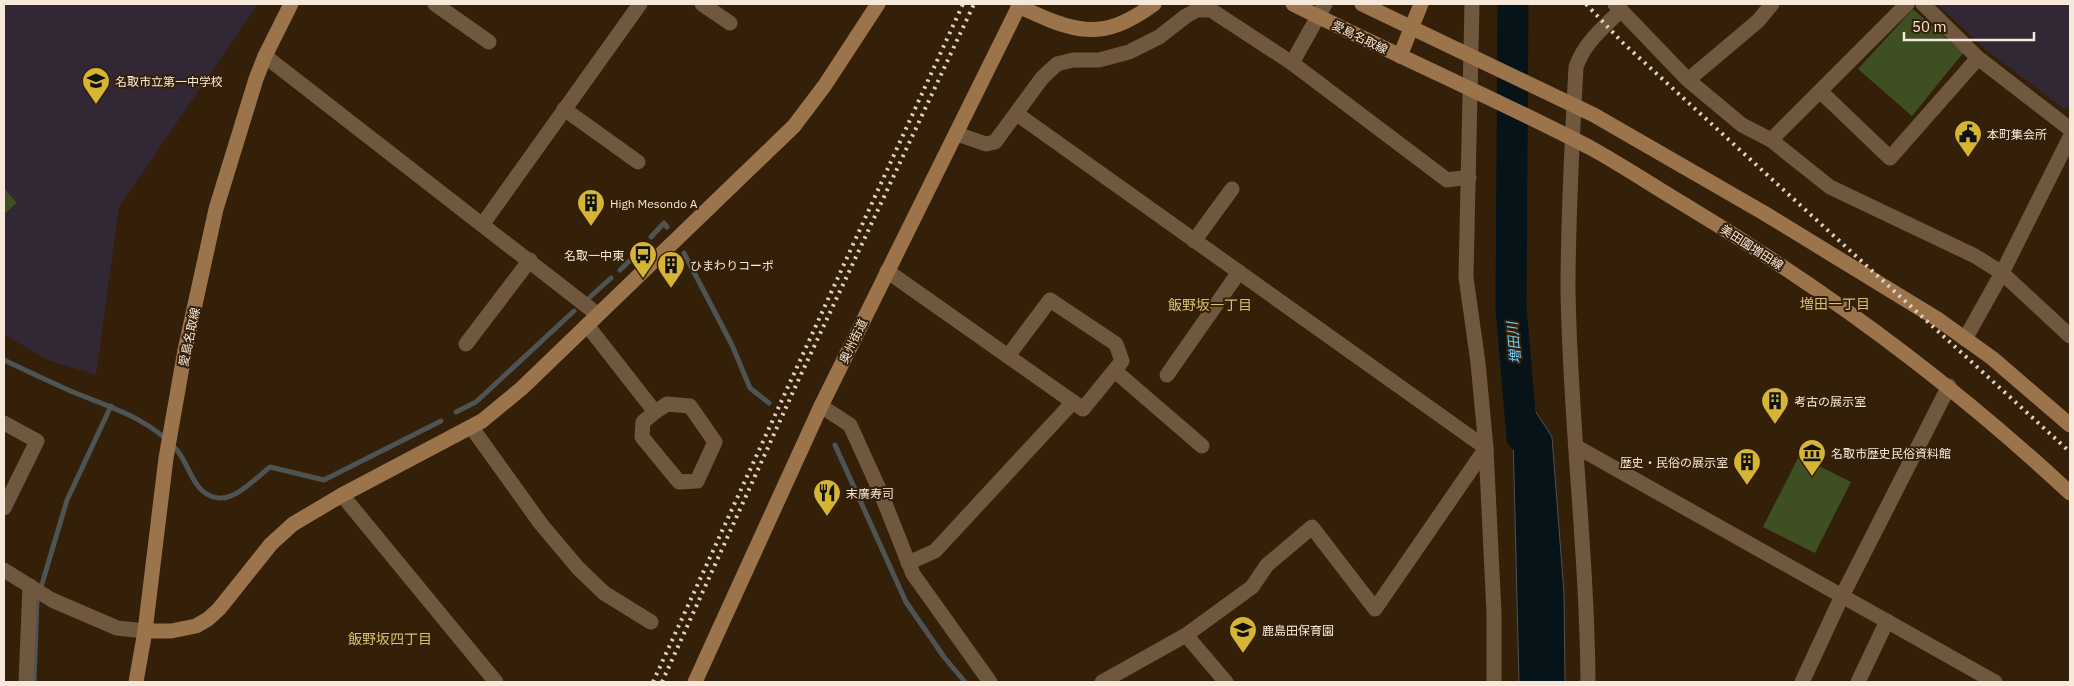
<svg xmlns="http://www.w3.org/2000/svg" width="2074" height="686" viewBox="0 0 2074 686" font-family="'IBM Plex Sans','Noto Sans JP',sans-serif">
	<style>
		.education { fill: #322735 }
		.green { fill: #3e4f21 }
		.water { fill: #061319; stroke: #4e5353 }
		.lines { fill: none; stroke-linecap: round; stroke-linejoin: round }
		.stream { stroke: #4e5353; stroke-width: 5 }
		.river { stroke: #061319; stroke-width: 31 }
		.street { stroke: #70583f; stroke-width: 15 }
		.secondary { stroke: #9b744c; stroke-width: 15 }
		.rail { stroke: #dfd0c1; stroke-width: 4; stroke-dasharray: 2.5 5; stroke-linecap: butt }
		.labels { text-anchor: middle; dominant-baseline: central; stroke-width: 4; stroke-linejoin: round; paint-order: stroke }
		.street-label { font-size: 12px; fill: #f6e8da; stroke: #341f08 }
		.poi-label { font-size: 12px; fill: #f6e8da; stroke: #341f08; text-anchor: start }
		.neighbourhood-label { font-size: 14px; fill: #d5bf72; stroke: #341f08 }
		.water-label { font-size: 14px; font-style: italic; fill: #6ccefa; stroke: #341f08 }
	</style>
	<rect width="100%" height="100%" fill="#341f08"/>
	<g class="education">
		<polygon points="4,4 258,4 119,207 96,375 47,360 4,334"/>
		<polygon points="1937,4 2070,4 2070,104 2068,108 2063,108 1985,49"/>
	</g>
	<g class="green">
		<polygon points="1913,9 1963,53 1912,116 1858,69"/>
		<polygon points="4,188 17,203 4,214"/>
		<polygon points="1799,456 1851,482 1815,553 1763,527"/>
	</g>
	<polygon class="water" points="1512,392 1529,401 1552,437 1564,593 1565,682 1519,682"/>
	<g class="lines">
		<g class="stream">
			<polyline points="651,237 664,223 667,227"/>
			<polyline points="684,253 732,345 750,388 769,403"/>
			<polyline points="620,270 641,250"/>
			<polyline points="590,297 611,278"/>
			<path d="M4,360C27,371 50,382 73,392C109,407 149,418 176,449C190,464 193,496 219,498C236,500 257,477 270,467L324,480L441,421"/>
			<polyline points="456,412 476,402 574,311"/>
			<polyline points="835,445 906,602 944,657 965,682"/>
			<polyline points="42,584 67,500 111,406"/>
			<polyline points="34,682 37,601"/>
		</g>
		<polyline class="river" points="1513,4 1511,307 1522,437"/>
		<g class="street">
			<polyline points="435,4 489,42"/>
			<polyline points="702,4 730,23"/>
			<polyline points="1472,4 1466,277 1478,363 1486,448 1494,613 1494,682"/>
			<polyline points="1615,4 1688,80 1742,125 1771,140 1830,187 1975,256 2002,273 2070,336"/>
			<polyline points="1923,4 1978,58 2070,129"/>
			<polyline points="265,56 597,314"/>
			<polyline points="1292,63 1325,4"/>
			<polyline points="1688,80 1758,21 1772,4"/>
			<polyline points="1820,91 1890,158 1978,58"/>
			<polyline points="564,109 638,162"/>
			<polyline points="1017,114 1486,448 1375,609 1312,527 1267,565 1252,587 1186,635 1102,682"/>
			<polyline points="957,134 986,144 995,142 1042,78 1057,64 1073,60 1099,60 1129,52 1159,37 1186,16 1197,10 1211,10 1292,63 1447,180 1469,177"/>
			<polyline points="1771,140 1907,4"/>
			<polyline points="482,225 640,4"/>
			<polyline points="1194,241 1232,189"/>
			<polyline points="887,271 1073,402 935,551 908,563"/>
			<polyline points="587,325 655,412 667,404 690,406 715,442 697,481 679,482 642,437 643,422 655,412"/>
			<polyline points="1965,339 2002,273 2070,137"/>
			<polyline points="466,344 530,260"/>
			<polyline points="1008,356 1050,300 1116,344 1122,361 1083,409 1073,402"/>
			<polyline points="1115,371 1202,446"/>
			<polyline points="1167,375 1239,272"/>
			<polyline points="821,406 850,425 880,491 913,574 990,682"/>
			<polyline points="4,423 37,441 4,508"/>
			<polyline points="472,428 541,524 578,568 604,593 651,622"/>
			<polyline points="1577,447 1995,682"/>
			<polyline points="342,495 496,682"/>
			<polyline points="4,570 52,600 117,628 145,631"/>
			<polyline points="1186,635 1226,682"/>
			<polyline points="26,682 30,586"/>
			<path d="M1588,682C1587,551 1570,421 1568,290C1568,216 1572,141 1576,67C1584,43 1603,28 1621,10"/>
			<polyline points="1802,682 1842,596 1949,386"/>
			<polyline points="1858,682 1887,621"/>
		</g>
		<g class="secondary">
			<path d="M1293,4C1391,53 1492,97 1589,147C1622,165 1653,186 1685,205C1825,289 1950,381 2070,493"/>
			<polyline points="1362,4 1594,115 1764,213 1939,320 1992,358 2070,425"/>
			<path d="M1018,6C1074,32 1101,43 1154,4"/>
			<polyline points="1400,56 1421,4"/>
			<polyline points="145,631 171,631 196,626 208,619 219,609 271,544 293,524 342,495 482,421 522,388 794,126 825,85 878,4"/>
			<polyline points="136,682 145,631 166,458 185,350 216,209 256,79 265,56 291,4"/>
			<polyline points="695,682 821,406 1020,4"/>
		</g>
		<g class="rail">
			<polyline points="1586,4 1622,42 2070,452"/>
			<polyline points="653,682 963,4"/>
			<polyline points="662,682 798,381 974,4"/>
		</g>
	</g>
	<defs>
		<symbol id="school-pin" viewBox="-11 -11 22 30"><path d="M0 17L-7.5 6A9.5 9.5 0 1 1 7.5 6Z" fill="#d6b534" stroke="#341f08"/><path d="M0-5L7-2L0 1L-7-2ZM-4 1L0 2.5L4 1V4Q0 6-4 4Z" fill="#111"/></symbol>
		<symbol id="civic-pin" viewBox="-11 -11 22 30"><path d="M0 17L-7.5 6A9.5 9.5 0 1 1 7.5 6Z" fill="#d6b534" stroke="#341f08"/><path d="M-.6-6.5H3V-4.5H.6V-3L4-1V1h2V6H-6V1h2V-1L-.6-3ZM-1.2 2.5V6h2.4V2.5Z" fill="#111"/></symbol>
		<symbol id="building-pin" viewBox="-11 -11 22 30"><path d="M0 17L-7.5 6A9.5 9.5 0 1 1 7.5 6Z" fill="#d6b534" stroke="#341f08"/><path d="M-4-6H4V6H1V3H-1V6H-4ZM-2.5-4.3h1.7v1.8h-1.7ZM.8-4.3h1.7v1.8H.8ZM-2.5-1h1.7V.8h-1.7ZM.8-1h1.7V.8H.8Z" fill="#111"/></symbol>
		<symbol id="bus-pin" viewBox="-11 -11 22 30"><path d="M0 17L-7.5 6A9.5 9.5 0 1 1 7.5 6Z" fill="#d6b534" stroke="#341f08"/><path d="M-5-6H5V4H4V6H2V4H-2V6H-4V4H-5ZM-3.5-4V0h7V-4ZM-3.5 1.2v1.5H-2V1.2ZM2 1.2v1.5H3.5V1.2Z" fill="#111"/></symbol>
		<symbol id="museum-pin" viewBox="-11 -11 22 30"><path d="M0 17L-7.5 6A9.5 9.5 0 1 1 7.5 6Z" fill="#d6b534" stroke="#341f08"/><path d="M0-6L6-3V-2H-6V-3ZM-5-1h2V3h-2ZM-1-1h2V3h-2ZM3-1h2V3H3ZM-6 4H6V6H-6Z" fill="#111"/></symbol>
		<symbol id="restaurant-pin" viewBox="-11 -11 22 30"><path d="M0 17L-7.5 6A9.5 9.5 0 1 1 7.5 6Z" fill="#d6b534" stroke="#341f08"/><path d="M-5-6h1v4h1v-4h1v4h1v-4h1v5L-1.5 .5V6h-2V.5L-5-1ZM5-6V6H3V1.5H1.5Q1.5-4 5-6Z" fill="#111"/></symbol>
	</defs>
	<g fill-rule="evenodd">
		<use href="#school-pin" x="80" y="65" width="32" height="43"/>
		<use href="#civic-pin" x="1952" y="118" width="32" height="43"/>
		<use href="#building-pin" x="575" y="187" width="32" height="43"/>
		<use href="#bus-pin" x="627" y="239" width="32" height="43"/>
		<use href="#building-pin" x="655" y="249" width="32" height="43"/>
		<use href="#building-pin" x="1759" y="385" width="32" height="43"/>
		<use href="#museum-pin" x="1796" y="437" width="32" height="43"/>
		<use href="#building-pin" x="1731" y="446" width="32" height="43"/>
		<use href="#restaurant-pin" x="811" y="477" width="32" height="43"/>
		<use href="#school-pin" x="1227" y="614" width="32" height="43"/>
	</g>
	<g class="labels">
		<g class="street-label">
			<text transform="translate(1360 37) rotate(26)">愛島名取線</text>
			<text transform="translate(1752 247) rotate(33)">美田園増田線</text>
			<text transform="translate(189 337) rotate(-78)">愛島名取線</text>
			<text transform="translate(853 341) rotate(-64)">奥州街道</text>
		</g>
		<g class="poi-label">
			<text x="115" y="81">名取市立第一中学校</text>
			<text x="1987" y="134">本町集会所</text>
			<text x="610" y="203">High Mesondo A</text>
			<text x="624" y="255" text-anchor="end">名取一中東</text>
			<text x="690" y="265">ひまわりコーポ</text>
			<text x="1794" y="401">考古の展示室</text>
			<text x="1831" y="453">名取市歴史民俗資料館</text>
			<text x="1728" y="462" text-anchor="end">歴史・民俗の展示室</text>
			<text x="846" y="493">末廣寿司</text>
			<text x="1262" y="630">鹿島田保育園</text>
		</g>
		<g class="neighbourhood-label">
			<text x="1835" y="304">増田一丁目</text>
			<text x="1210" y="305">飯野坂一丁目</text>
			<text x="390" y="639">飯野坂四丁目</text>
		</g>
		<g class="water-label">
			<text transform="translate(1514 343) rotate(-95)">増田川</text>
		</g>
	</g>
	<rect width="2074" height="686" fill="none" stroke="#f6e8da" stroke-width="10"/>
	<path d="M1904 32v8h130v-8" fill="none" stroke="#f6e8da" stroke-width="2.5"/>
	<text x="1912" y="32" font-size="15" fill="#f6e8da" stroke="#341f08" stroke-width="4" paint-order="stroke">50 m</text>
</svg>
